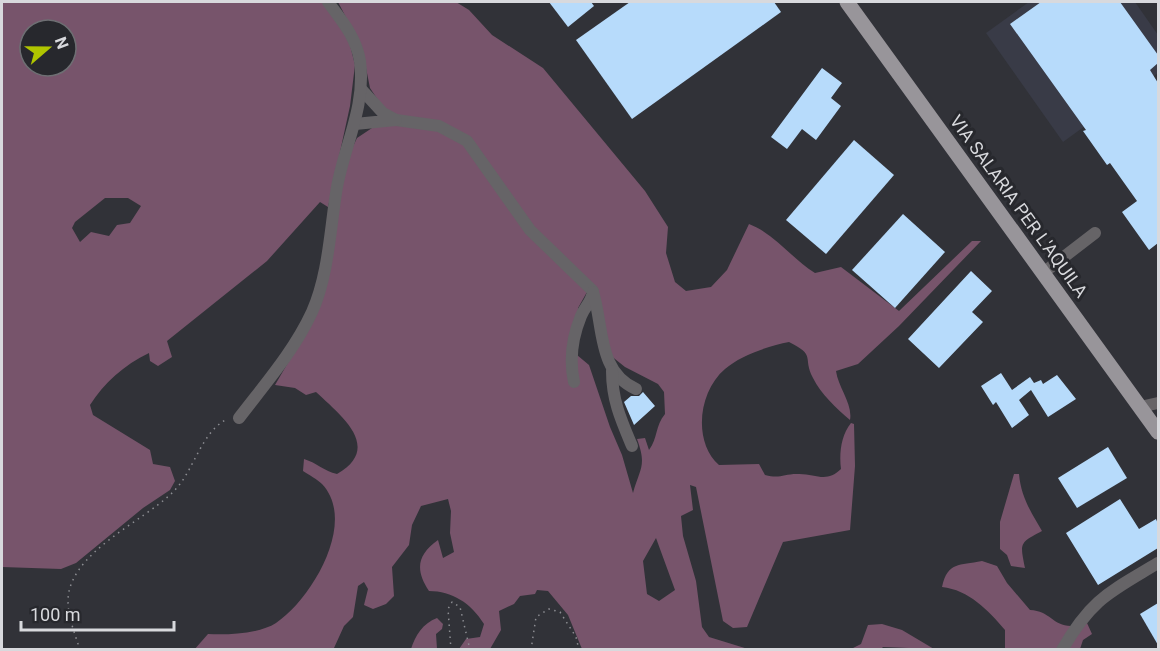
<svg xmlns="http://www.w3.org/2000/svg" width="1160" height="651" viewBox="0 0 1160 651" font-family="Roboto,sans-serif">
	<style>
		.built { fill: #393b47 }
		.forest { fill: #77546b; fill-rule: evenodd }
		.building { fill: #b7dbfb }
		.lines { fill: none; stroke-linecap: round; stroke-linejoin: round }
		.path { stroke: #8c8d92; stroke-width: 1.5; stroke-dasharray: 1.5 4.5; stroke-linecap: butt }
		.minor { stroke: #666467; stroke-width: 12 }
		.major { stroke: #98959a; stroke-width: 15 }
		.labels { text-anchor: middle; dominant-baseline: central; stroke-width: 6; stroke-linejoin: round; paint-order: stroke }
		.street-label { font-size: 18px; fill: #d8d9dd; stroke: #27282d }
	</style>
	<rect width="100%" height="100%" fill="#313238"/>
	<polygon class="built" points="1029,2 1135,2 1158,35 1158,73 1063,142 986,33"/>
	<g class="forest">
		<path d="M2,2H326L349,41L355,65L350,106L328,207L320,202L267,261L167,341L172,357L158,366L150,361L149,353C124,365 104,383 90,405L93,415L150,450L153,464L170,467L175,481L170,490L143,508L76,563L61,569L2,567ZM30,30H66V66H30ZM105,198H128L141,206L130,223L117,225L109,236L91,232L80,242L72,228L75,222Z"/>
		<path d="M338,2H456L469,10L492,35L543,68L645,191L668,227L666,253L675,282L686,291L711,287L727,270L749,224C775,234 791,258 815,273L841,267L899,311L972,241H981L899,326L858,364L836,371C838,387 853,404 850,420C836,408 821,394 813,378C802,357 817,356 789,342C769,346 741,355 725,369C698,392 693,442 719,465L759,464L765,475C780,479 783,474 797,474C815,473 826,484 841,469C839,454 841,435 851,423L854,424L855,466L850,530L783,542L747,627L733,628L723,621L696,487L690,485L693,510L681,516L683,536L696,581L702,627L709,637L748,649H582L568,615L548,591L537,590L535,594L520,596L514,604L499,611L501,630L490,649H459L466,639L480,637L484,624C471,603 452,591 429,591C415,570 417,555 438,540L443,558L454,552L450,533L451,511L448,499L421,506L412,525L409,545L392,567L394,596L386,604L373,609L364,605L368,589L364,582L358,586L353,617L344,626L334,648L340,649L194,650L208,634C227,635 259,634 276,623C311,600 358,522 322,484C317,479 309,475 303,471L304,459C317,463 324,471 337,474C384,447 339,414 316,392L306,395L295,388L275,385L317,313L342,175L350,153L357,138L375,126L386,124L380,103L370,88L362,48ZM587,292L610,355L625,367L658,384L664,392L665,414C655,426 658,438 649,450L645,438L637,439C647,466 640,468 633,493L622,455L610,427L589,365L577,355L578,308ZM656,538L675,590L659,601L647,594L643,561Z"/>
		<path d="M1014,474H1019C1021,497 1031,512 1042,531C1019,543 1020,543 1025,568L1011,566L1007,555L1000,549V522Z"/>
		<path d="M982,561L997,566L1007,583L1030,610C1055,611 1053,634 1087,623L1092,634L1083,640L1080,649H1005V630C988,610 969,590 942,587C948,561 959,566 982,561Z"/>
		<path d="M437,618L443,624L442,629L436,634L437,649H411C415,636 423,623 437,618Z"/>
		<polygon points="882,624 902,630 934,649 883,647 881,649 851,649 861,644 868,625"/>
	</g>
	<g class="building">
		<polygon points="549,2 591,2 594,6 568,27"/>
		<polygon points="630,2 774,2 781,12 632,119 576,40"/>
		<polygon points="1041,2 1120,2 1158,55 1158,63 1150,70 1158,83 1158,243 1149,250 1122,212 1137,201 1110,163 1107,165 1083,131 1086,130 1010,24"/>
		<polygon points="822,68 842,83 831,98 841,106 816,140 802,129 787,149 771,137"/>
		<polygon points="854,140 894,175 826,254 786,220"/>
		<polygon points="903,214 945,252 895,308 852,270"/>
		<polygon points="971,271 992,291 972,312 983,322 939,368 908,339"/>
		<polygon points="1001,373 1012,390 1030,377 1034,383 1041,380 1043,384 1057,375 1076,399 1048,417 1031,390 1019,400 1029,415 1012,428 996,402 993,405 981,386"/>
		<polygon points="643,392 655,406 634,425 624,402 631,396 639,396"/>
		<polygon points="1108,447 1127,478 1077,508 1058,478"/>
		<polygon points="1120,499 1139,529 1156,519 1158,524 1158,548 1098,585 1066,533"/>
		<polygon points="1158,603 1158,645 1140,614"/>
	</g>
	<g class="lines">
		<g class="path">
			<path d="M80,650C75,634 68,617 68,601C68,553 143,522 173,492C194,472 200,433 227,419"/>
			<polyline points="451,650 448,609 452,602 460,607 470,650"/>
			<polyline points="531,650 536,617 549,609 560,612 576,637 579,650"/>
		</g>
		<g class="minor">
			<path d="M396,120L439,126L467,141L530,230L593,291C592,302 585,306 581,316C572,338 569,359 574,382"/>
			<polyline points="355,124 396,120 383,113 361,89"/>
			<polyline points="1043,273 1095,233"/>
			<path d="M593,292C604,327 597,371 636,389"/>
			<path d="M612,371C612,400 621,420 632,446"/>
			<polyline points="1140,407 1158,403"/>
			<path d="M239,418C265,384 294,351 312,312C329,274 330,228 337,187C345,144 366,106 360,61C356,37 342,21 328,2"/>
			<path d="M1062,650C1092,598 1110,592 1158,563"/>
		</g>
		<polyline class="major" points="847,2 1158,432"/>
	</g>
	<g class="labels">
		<g class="street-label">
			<text transform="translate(1019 206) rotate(54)">VIA SALARIA PER L'AQUILA</text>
		</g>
	</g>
	<rect width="1160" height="651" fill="none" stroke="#d8d9dd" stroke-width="6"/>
	<g transform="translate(48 48) rotate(70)"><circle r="28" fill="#27282d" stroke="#6e6f73" stroke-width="1.5"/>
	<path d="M0-4.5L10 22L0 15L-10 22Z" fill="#b0c500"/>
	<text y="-9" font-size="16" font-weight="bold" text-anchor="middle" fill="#d8d9dd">N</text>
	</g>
	<path d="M21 621v9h153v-9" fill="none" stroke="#d8d9dd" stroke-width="3"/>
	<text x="30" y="621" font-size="18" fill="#d8d9dd" stroke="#27282d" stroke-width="4.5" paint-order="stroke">100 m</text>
</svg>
